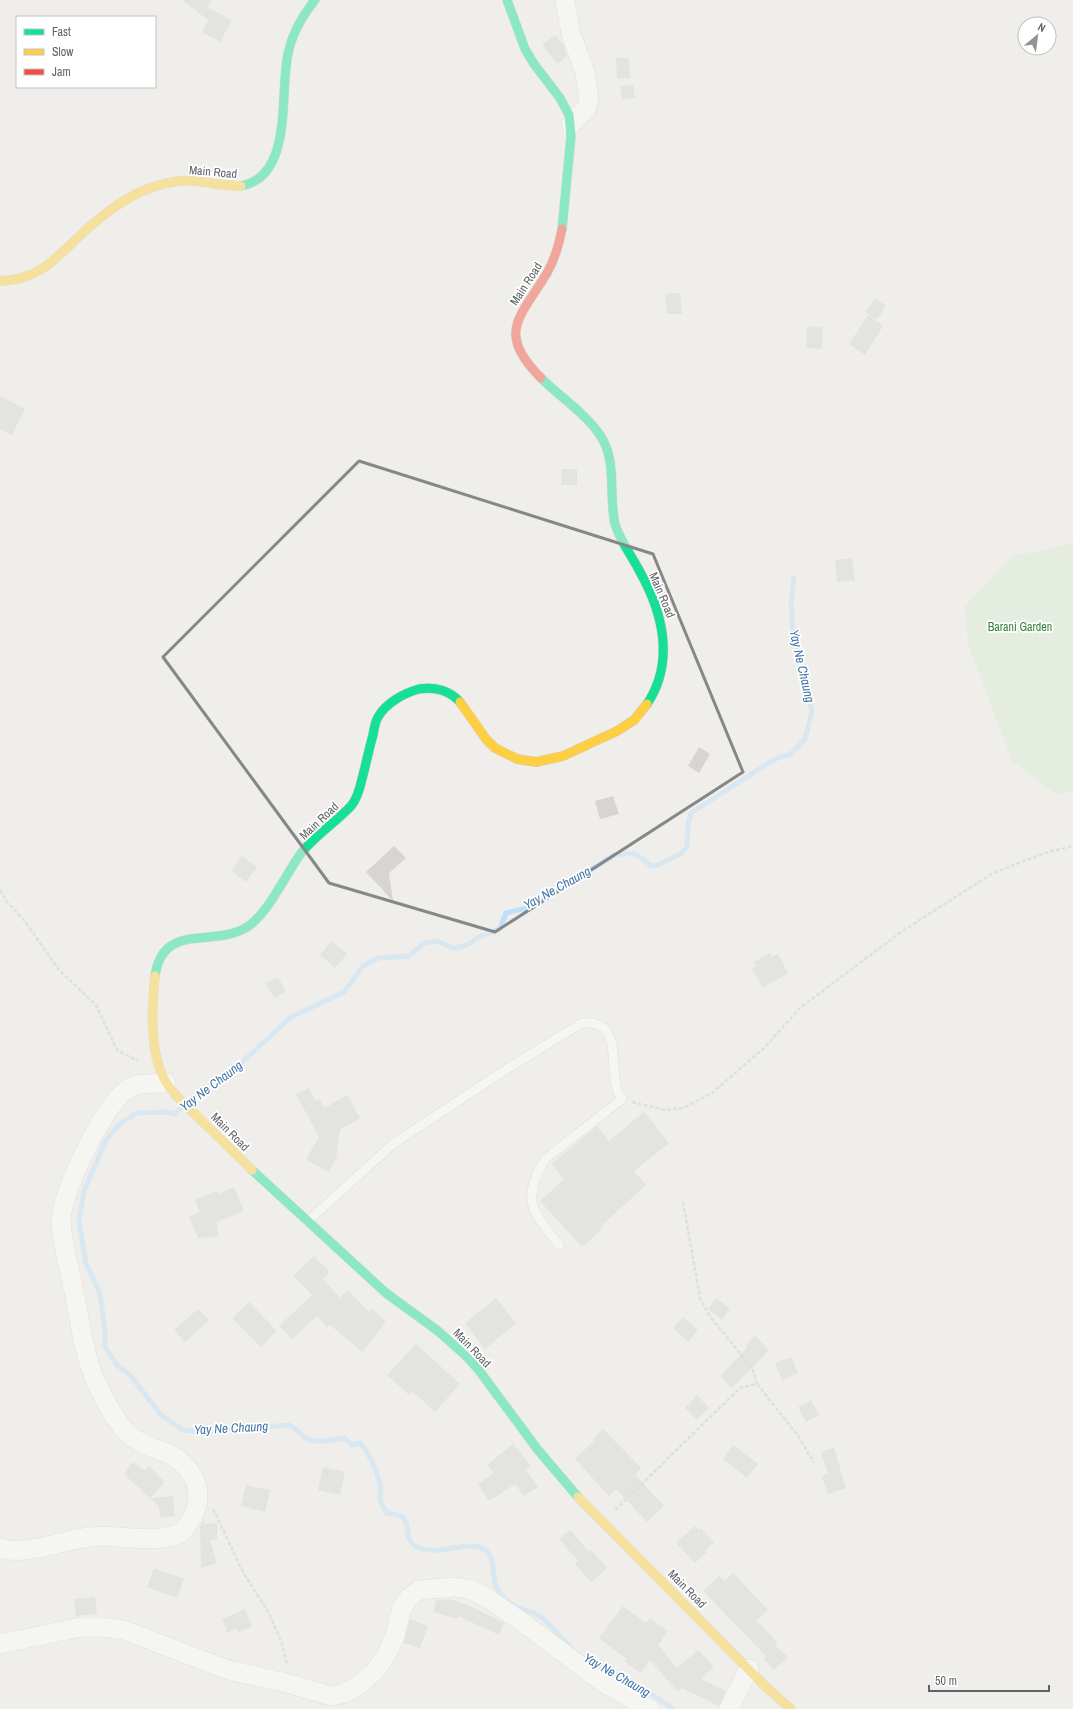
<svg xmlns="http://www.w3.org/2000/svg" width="1073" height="1709" viewBox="0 0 1073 1709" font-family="'Archivo Narrow',sans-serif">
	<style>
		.green { fill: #d8ebd6 }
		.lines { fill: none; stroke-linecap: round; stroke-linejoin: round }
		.stream { stroke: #bfe0f9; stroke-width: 5 }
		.building { fill: #d6d5d3 }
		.lane-casing { stroke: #cbcccc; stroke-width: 10 }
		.street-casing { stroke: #cbcccc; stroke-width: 20 }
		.fast-casing { stroke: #d7ceb8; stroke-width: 10 }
		.slow-casing { stroke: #d7ceb8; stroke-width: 10 }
		.jam-casing { stroke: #d7ceb8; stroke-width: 10 }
		.path { stroke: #cacfcc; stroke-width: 2.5; stroke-dasharray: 4 2; stroke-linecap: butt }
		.lane { stroke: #fdfcfc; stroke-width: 9 }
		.street { stroke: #fdfcfc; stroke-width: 19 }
		.fast { stroke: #16e098; stroke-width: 9 }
		.slow { stroke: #ffcf43; stroke-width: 9 }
		.jam { stroke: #f24e42; stroke-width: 9 }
		.marked { fill: none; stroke: #84888a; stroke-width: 3; stroke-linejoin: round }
		.labels { text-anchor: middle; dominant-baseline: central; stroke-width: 3.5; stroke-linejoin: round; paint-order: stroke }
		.street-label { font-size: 12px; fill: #5f6368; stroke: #fff }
		.park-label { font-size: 12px; fill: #348238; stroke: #fff }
		.water-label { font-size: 13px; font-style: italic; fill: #4174aa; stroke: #fff }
	</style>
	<rect width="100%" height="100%" fill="#efeeea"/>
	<polygon class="green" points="1073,543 1073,791 1057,795 1012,761 968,644 965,607 1011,557"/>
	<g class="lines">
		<g class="stream">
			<path d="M188,1102L239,1065L291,1017L344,992L363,966L378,958L409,956L424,943L437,941L453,948L465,946L481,936L500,929L506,913L530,907L615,855C636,852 636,853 651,866L658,865L680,854L687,847L688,825L691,813L775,759L791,754L805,739L812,711L793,631L791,602L794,578"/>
			<path d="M181,1108L175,1114L167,1112L136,1113L120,1124L106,1140L84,1191L79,1221L86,1263L100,1294L105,1330V1347L117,1365L130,1375L161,1415L183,1430L203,1432L289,1425C297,1429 297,1431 303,1436C314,1445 331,1440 344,1438L352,1445L360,1443C370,1454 376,1469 380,1484C383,1499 375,1496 387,1513C392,1514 398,1514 402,1517C410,1521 404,1540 415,1546C439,1558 464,1539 484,1549C495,1555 492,1571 495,1582C495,1586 499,1592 502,1595C511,1609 528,1609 541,1617C552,1625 560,1638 571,1647"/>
			<polyline points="590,1662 637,1684 673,1709"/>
		</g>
	</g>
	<g class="building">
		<polygon points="182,0 212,0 207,7 232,20 220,42 202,32 208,20"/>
		<polygon points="555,35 564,46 567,56 557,64 542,45"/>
		<polygon points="616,58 629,58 630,78 617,79"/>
		<polygon points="633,85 635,98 622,99 620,86"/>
		<polygon points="680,293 682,314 667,314 665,294"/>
		<polygon points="875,298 886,306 877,320 865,312"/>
		<polygon points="868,315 883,326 865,355 849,344"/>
		<polygon points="807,326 823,327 822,349 806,348"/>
		<polygon points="0,396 25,409 12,435 0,429"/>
		<polygon points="562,469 577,469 577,485 561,485"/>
		<polygon points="852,558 855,581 837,582 835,560"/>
		<polygon points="699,747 710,754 699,773 688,766"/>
		<polygon points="613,796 619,814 600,819 595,801"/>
		<polygon points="394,846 406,858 389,873 393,901 366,872"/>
		<polygon points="242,856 257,867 246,882 231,871"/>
		<polygon points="331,941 347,954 335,968 320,955"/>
		<polygon points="770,953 772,957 778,954 788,973 763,988 752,969 756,966 754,962"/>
		<polygon points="278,977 286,992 274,998 265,983"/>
		<polygon points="309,1088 315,1101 319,1099 325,1108 347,1095 360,1118 340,1130 336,1155 338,1156 328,1172 306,1159 319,1137 296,1094"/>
		<polygon points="644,1112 669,1143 634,1171 646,1185 601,1226 603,1228 582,1247 540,1201 564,1179 551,1164 597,1126 609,1141"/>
		<polygon points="234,1187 244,1211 217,1222 218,1237 198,1238 189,1217 200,1212 195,1200 217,1191 218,1194"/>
		<polygon points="314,1256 330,1272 323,1279 340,1298 348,1290 369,1312 372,1309 386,1322 362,1352 330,1325 327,1327 317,1316 292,1339 279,1326 312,1295 293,1276"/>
		<polygon points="496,1298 516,1323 485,1349 465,1323"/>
		<polygon points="716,1298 730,1309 722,1320 708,1309"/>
		<polygon points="249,1302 277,1331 261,1347 232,1318"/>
		<polygon points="198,1309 209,1320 185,1342 174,1330"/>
		<polygon points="683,1317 698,1330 688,1342 673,1328"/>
		<polygon points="755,1336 769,1350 732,1388 720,1376 747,1348 745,1346"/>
		<polygon points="416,1344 460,1384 435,1412 412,1391 409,1395 387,1375"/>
		<polygon points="791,1357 798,1373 782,1380 775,1363"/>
		<polygon points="697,1395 709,1408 697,1420 685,1408"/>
		<polygon points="811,1400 819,1415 806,1422 798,1407"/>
		<polygon points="603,1429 641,1468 635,1475 664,1506 647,1522 616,1489 609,1496 575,1459 594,1441 593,1439"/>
		<polygon points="513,1444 531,1466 526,1470 538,1487 524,1496 515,1484 489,1501 478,1484 494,1473 487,1465"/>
		<polygon points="733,1445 758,1464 747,1478 723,1459"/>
		<polygon points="834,1448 846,1488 828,1494 822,1476 828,1474 821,1452"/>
		<polygon points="133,1462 145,1471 149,1466 165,1482 150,1498 124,1474"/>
		<polygon points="323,1467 345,1472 340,1495 318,1490"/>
		<polygon points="246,1485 270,1490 265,1512 241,1506"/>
		<polygon points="173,1496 175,1516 160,1518 159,1506 150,1498"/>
		<polygon points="204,1519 205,1524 217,1523 217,1540 210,1540 217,1563 201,1568 200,1526"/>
		<polygon points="695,1526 699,1530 701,1528 714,1543 705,1550 707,1552 695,1563 676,1543"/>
		<polygon points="570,1530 589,1552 591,1550 607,1568 591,1582 575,1564 578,1561 559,1539"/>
		<polygon points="154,1568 184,1579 177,1598 147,1587"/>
		<polygon points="733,1573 768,1610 757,1621 777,1642 775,1645 788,1657 774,1670 763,1659 766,1656 703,1591 719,1576 725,1581"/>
		<polygon points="95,1597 97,1614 76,1616 74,1599"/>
		<polygon points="449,1599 468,1605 504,1623 499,1635 458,1616 456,1619 433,1612 436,1600"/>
		<polygon points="623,1606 646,1623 650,1618 668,1631 658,1645 677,1668 698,1650 714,1667 701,1679 726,1691 719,1706 682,1688 678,1692 650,1660 641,1673 625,1662 627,1659 599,1638"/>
		<polygon points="245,1609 252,1627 238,1632 237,1629 227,1632 222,1619"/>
		<polygon points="410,1619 428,1626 420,1648 404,1643"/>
	</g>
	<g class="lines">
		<defs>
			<path id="lane" d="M307,1222L393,1144L502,1072L582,1023C629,1019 604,1076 622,1099L545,1159C521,1201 532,1211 559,1245"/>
			<g id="street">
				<polyline points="565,0 571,34 585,72 589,99 586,109 571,124"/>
				<path d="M0,1548C27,1558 76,1534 106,1536C125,1537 163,1543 180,1533C186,1529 189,1522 193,1516C195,1511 198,1504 198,1498C199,1479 185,1462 169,1454C159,1449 147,1447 138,1441C130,1436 122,1428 117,1420C105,1403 92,1376 87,1356C81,1334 78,1310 73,1287C69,1265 62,1243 61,1221C60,1195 104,1105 126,1090C137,1082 153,1084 166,1083"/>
				<polyline points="0,1644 81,1627 102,1627 124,1630 228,1670 287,1683 331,1696 345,1693 360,1684 375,1671 387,1654 395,1636 402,1607 410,1597 419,1590 455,1587 472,1590 487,1598 522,1622 602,1682 650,1709"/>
				<polyline points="729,1709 749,1669"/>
			</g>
			<g id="fast">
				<polyline points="507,0 525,49 534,64 560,98 569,115 571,136 562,229"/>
				<path d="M241,186C294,176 279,94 288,54C292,33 302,16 315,0"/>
				<path d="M541,378C560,397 585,413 600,435C618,462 608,494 615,524C620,541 632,556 640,572C663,613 675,662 647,704"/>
				<path d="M155,976C163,921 214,948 247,927C269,913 286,873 302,852C316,835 336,822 351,806C357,799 360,788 362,779C366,764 369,749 373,735C374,729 375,722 378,717C386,703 404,693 419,689C435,686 450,691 460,702"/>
				<polyline points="252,1170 386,1293 438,1331 466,1356 478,1369 538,1450 578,1497"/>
			</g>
			<g id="slow">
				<path d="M0,281C42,280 58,255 87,229C104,214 123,199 145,190C160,184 176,180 192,181C209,182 225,186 241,186"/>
				<polyline points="460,702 486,739 495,748 517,759 536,762 563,756 617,731 634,720 647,704"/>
				<path d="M155,976C152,1004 150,1045 161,1072C168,1091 186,1105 200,1119C217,1136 235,1153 252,1170"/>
				<polyline points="578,1497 767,1688 791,1709"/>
			</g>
			<path id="jam" d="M541,378C495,332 521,317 547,273C555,259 559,245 562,229"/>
		</defs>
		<use href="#lane" class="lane-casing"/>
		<use href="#street" class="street-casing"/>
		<use href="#fast" class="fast-casing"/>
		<use href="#slow" class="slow-casing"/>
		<use href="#jam" class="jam-casing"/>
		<g class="path">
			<polyline points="0,890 7,902 24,920 59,970 96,1005 117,1050 138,1061"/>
			<polyline points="632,1102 664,1110 683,1108 712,1093 764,1048 800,1008 901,932 993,873 1045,853 1073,846"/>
			<polyline points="683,1202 700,1298 709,1315 752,1368 757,1384"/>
			<polyline points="213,1509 244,1574 269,1613 282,1644 287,1665"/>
			<polyline points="615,1510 740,1388 757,1384 799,1437 814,1463"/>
		</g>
		<use href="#lane" class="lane"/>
		<use href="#street" class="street"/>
		<use href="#fast" class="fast"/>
		<use href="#slow" class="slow"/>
		<use href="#jam" class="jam"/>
	</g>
	<path d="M0 0H1073V1709H0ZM359,461L653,554L743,772L495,932L329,883L163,657Z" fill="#efeeea" fill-opacity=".55" fill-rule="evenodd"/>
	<path class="marked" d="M359,461L653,554L743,772L495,932L329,883L163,657Z"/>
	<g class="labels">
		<g class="street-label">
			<text transform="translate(213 172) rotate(5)">Main Road</text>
			<text transform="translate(526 284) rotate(-57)">Main Road</text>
			<text transform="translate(662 595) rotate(67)">Main Road</text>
			<text transform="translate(319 821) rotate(-43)">Main Road</text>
			<text transform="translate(230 1132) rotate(45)">Main Road</text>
			<text transform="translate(472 1348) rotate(46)">Main Road</text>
			<text transform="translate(687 1589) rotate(45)">Main Road</text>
		</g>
		<g class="park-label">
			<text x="1020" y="627">Barani Garden</text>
		</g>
		<g class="water-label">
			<text transform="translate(802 666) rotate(77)">Yay Ne Chaung</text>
			<text transform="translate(557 888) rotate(-29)">Yay Ne Chaung</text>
			<text transform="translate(211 1086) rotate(-37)">Yay Ne Chaung</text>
			<text transform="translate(231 1428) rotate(-3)">Yay Ne Chaung</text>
			<text transform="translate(617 1675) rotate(30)">Yay Ne Chaung</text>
		</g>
	</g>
	<rect x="16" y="16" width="140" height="72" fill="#ffffff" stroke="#bfc1c3"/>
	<rect x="24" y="29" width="20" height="6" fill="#16e098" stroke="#bfc1c3"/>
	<text x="52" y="36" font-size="12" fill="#5f6368">Fast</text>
	<rect x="24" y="49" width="20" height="6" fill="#ffcf43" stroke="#bfc1c3"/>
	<text x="52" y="56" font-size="12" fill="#5f6368">Slow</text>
	<rect x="24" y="69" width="20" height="6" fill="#f24e42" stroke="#bfc1c3"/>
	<text x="52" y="76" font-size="12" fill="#5f6368">Jam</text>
	<g transform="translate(1037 36) rotate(29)"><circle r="19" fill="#ffffff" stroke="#bfc1c3"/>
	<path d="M0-3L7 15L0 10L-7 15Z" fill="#919496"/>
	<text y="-6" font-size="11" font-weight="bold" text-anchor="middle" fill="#5f6368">N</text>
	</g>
	<path d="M929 1685v6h120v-6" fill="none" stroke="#5f6368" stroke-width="2"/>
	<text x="935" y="1685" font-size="12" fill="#5f6368" stroke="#ffffff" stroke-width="3" paint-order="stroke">50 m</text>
</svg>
